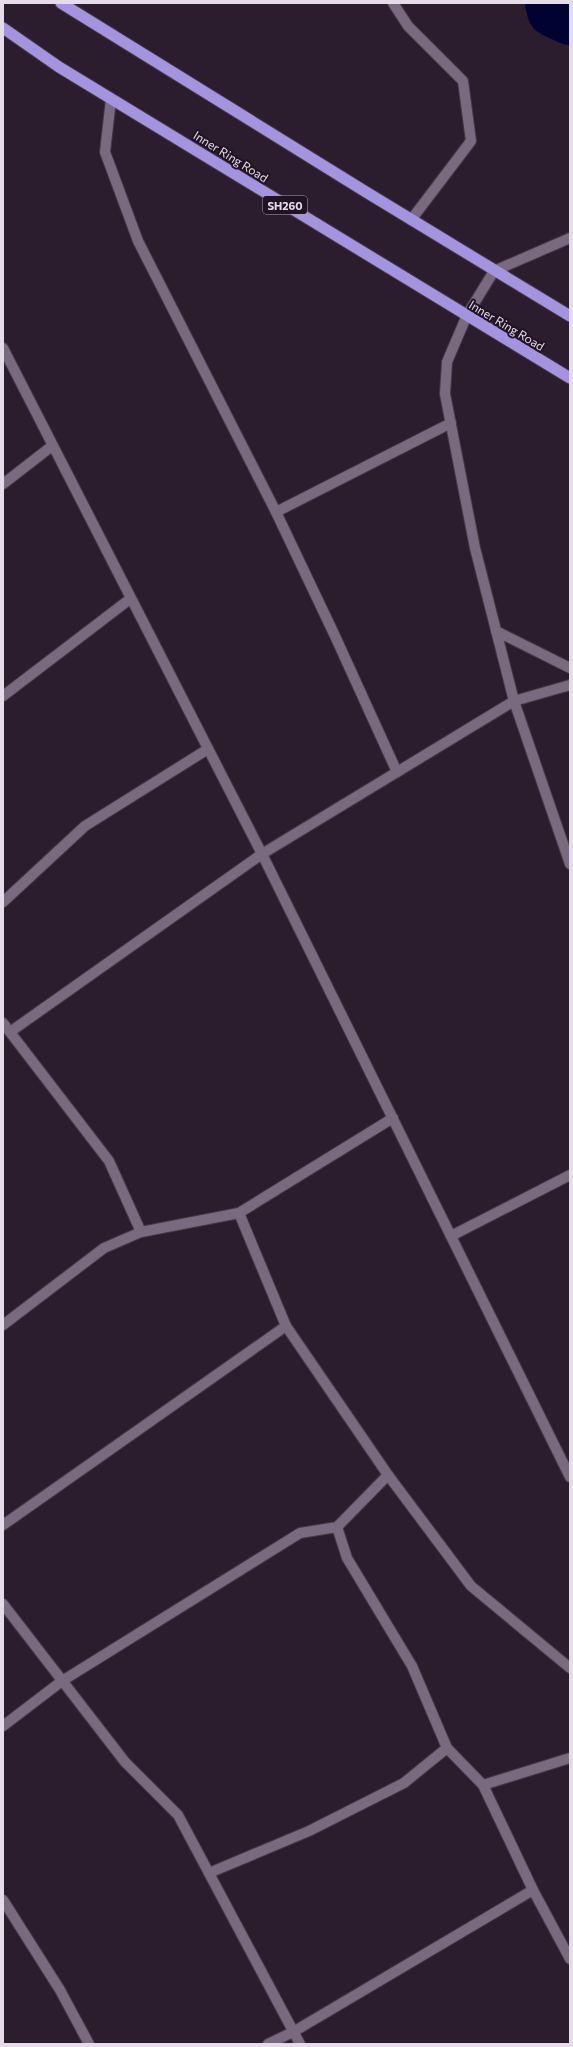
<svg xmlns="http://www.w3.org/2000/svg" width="573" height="2047" viewBox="0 0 573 2047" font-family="Commissioner,sans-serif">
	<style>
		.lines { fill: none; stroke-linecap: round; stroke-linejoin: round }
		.river { stroke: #000331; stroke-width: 52 }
		.minor-casing { stroke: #463949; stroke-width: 12 }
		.trunk-casing { stroke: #463949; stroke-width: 13 }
		.minor { stroke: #7a6a7f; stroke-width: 10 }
		.trunk { stroke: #a494df; stroke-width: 11 }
		.labels { text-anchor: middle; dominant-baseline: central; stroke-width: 4; stroke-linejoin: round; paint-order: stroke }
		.shield { fill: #211324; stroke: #aba0ae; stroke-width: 1 }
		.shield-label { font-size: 11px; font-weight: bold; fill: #e6dce9 }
		.street-label { font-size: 12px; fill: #e6dce9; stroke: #211324 }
	</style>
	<rect width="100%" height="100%" fill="#2b1d2e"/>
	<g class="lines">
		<polyline class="river" points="551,3 553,11 570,19"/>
		<defs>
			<g id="minor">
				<polyline points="393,3 408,26 463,81 471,141 411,220"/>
				<polyline points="111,99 105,152 138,241 276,512 335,636 397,772"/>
				<polyline points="3,348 262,854 570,1477"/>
				<polyline points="3,484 52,446"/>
				<polyline points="276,512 451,423"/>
				<polyline points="496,631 570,668"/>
				<polyline points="570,685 514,701 570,864"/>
				<polyline points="3,696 130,599"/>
				<polyline points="3,902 85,826 208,749"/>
				<polyline points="3,1023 109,1161 141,1232"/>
				<polyline points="10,1032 262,854 514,701 475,548 445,394 447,362 467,315 494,271 570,238"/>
				<polyline points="239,1213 286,1326 388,1475 471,1586 570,1668"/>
				<polyline points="451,1236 570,1175"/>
				<polyline points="3,1325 104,1248 141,1232 239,1213 393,1118"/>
				<polyline points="3,1525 286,1326"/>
				<polyline points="337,1527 347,1558 412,1666 447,1748"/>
				<polyline points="3,1604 125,1762 178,1815 300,2044"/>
				<polyline points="3,1726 62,1681 300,1533 337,1527 388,1475"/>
				<polyline points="483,1785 570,1758"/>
				<polyline points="209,1873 309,1831 404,1783 447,1748 483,1785 533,1890"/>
				<polyline points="3,1900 60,1990 89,2044"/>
				<polyline points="268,2044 293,2032 533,1890 570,1959"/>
			</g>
			<g id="trunk">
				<polyline points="61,3 366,192 570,316"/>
				<polyline points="3,28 59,67 570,378"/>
			</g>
		</defs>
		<use href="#minor" class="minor-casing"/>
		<use href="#trunk" class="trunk-casing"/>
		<use href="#minor" class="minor"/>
		<use href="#trunk" class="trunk"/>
	</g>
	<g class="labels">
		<rect class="shield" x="263" y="196" width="44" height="18" rx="3"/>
		<g class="shield-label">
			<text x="285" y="205">SH260</text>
		</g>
		<g class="street-label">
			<text transform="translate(231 156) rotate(32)">Inner Ring Road</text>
			<text transform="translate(507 325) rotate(31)">Inner Ring Road</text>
		</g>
	</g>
	<rect width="573" height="2047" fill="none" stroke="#e6dce9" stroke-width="8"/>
</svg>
